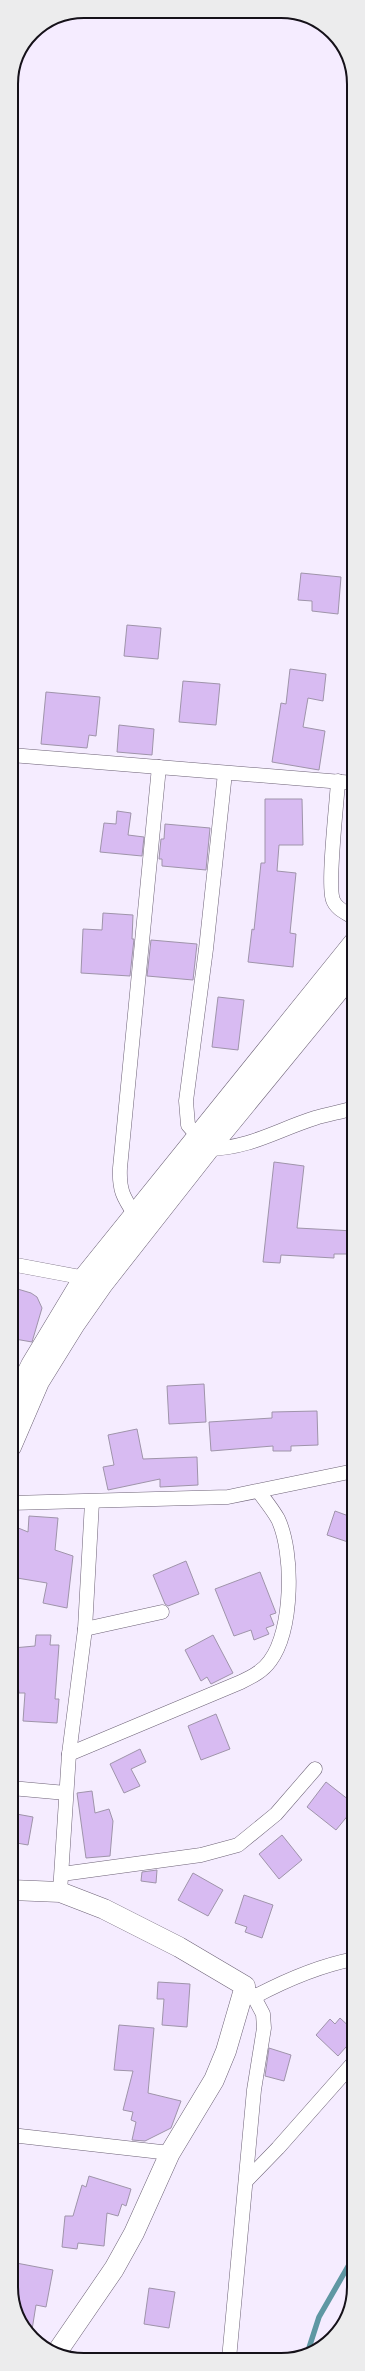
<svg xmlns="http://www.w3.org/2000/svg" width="365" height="2371" viewBox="0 0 365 2371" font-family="'Fira Sans Condensed',sans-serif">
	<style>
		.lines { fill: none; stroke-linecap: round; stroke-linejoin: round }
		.stream { stroke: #5f97a3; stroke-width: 5.5 }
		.building { fill: #d8bbf2; stroke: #9f94aa }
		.minor-casing { stroke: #6d6276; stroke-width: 15 }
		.secondary-casing { stroke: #6d6276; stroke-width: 21 }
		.minor { stroke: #fff; stroke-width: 14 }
		.secondary { stroke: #fff; stroke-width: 20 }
		.rim { fill: none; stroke: #151119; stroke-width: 2 }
	</style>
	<rect width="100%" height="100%" fill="#f5ecff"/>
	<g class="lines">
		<polyline class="stream" points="307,2354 319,2317 354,2256"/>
	</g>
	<g class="building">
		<polygon points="301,573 341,577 338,614 312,611 312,601 298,600"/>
		<polygon points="127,625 161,628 158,659 124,656"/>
		<polygon points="290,669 326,674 323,701 308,698 303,727 325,731 319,770 272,762 281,703 286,704"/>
		<polygon points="183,681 220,684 216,725 179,722"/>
		<polygon points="46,692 100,697 96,736 89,735 87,748 41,744"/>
		<polygon points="119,725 154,729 152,755 117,752"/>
		<polygon points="265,799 302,799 303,845 279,845 277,871 296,873 290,933 296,934 293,967 248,962 252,929 254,930 261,863 265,863"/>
		<polygon points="117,811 131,813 128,835 144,837 142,856 100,852 104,823 116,824"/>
		<polygon points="165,824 210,828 206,870 162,866 162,859 159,859 161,839 164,839"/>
		<polygon points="103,913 133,915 132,939 134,939 130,976 81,973 83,929 102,930"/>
		<polygon points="151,940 197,944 193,980 147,976"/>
		<polygon points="218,997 244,1000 238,1050 212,1047"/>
		<polygon points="274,1162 304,1166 297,1228 354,1231 354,1254 334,1254 334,1258 281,1255 280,1263 263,1262"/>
		<polygon points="11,1287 31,1293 37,1297 42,1308 32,1342 15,1339 11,1335"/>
		<polygon points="204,1384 206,1422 169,1424 167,1386"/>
		<polygon points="317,1411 318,1445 291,1446 291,1451 273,1451 273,1446 211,1451 209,1422 272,1418 272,1412"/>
		<polygon points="137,1429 143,1459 197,1457 198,1485 160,1487 160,1479 108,1490 103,1467 114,1465 108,1435"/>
		<polygon points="335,1511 354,1518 354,1544 327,1535"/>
		<polygon points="29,1516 58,1518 55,1550 73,1556 67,1608 43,1603 47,1583 11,1577 11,1525 28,1532"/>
		<polygon points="186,1561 199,1594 168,1606 165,1604 153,1575"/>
		<polygon points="260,1572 276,1613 270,1615 274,1625 266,1628 269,1634 254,1640 251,1630 234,1636 215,1589"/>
		<polygon points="36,1635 51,1635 50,1645 59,1645 55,1699 59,1699 57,1723 23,1721 25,1693 19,1693 13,1648 35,1646"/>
		<polygon points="213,1635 233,1673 211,1684 207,1677 201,1681 185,1650"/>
		<polygon points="216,1714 230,1749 201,1760 188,1726"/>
		<polygon points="140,1749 146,1762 131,1769 140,1786 124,1793 110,1764"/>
		<polygon points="326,1782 354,1804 354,1808 336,1830 307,1807"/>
		<polygon points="92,1791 95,1813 109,1809 113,1821 110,1856 86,1858 77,1793"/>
		<polygon points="11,1813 33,1817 28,1845 11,1842"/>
		<polygon points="282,1835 302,1860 279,1879 259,1854"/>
		<polygon points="157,1870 156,1883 141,1881 142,1872"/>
		<polygon points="193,1873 223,1890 208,1916 178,1900"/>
		<polygon points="244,1895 273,1905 262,1938 245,1932 247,1927 235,1923"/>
		<polygon points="158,1982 190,1984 187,2027 162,2025 164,1999 157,1999"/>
		<polygon points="340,2018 354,2031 354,2038 338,2056 316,2035 330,2019 335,2024"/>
		<polygon points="119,2025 154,2028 148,2093 181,2101 171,2128 145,2141 132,2140 136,2122 131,2120 133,2112 123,2110 133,2071 114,2070"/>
		<polygon points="269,2048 291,2055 284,2081 265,2076"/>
		<polygon points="89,2176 131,2189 126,2206 122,2204 118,2216 107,2213 104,2246 78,2243 77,2249 62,2247 65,2216 73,2216 82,2185 86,2187"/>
		<polygon points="11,2262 53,2270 46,2307 36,2305 31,2336 11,2292"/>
		<polygon points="149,2288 175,2292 169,2328 144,2324"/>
	</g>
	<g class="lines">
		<defs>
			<g id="minor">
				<polyline points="11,755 354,783"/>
				<path d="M225,773L206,949L186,1101L188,1125L209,1149C250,1148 277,1130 315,1118C328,1114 341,1112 354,1108"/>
				<path d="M338,781C337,803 327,885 333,900C336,909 347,913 354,918"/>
				<path d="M135,1215C123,1197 119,1190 120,1168L159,767"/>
				<polyline points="11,1264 91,1279"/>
				<polyline points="11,1503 228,1497 354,1471"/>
				<polyline points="85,1629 162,1612"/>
				<path d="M69,1754L241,1682C253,1676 263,1671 270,1661C293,1630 294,1553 278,1519C273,1510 265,1500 259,1492"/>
				<polyline points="11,1788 66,1793"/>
				<polyline points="62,1874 201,1855 238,1845 276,1814 315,1769"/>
				<polyline points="60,1892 69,1754 85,1629 92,1502"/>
				<path d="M254,1997C286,1980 318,1966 354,1959"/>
				<polyline points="11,2135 170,2153"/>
				<polyline points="246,2181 278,2148 354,2062"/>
				<polyline points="229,2359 254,2090 264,2028 263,2014 254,1997 245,1986"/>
			</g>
			<g id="secondary">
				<polyline points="11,1406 31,1365 84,1277 354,942"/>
				<polyline points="11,1447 39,1382 75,1324 103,1284 209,1149 354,972"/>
				<polyline points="11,1890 60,1892 104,1909 179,1947 245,1986 226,2051 214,2080 170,2153 134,2233 114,2269 57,2352"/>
			</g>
		</defs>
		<use href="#minor" class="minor-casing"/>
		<use href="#secondary" class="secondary-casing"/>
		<use href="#minor" class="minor"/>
		<use href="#secondary" class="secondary"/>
	</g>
	<path d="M0 0H365V2371H0ZM84 18H281A66 66 0 0 1 347 84V2287A66 66 0 0 1 281 2353H84A66 66 0 0 1 18 2287V84A66 66 0 0 1 84 18Z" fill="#ececed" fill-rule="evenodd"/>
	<path class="rim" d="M84 18H281A66 66 0 0 1 347 84V2287A66 66 0 0 1 281 2353H84A66 66 0 0 1 18 2287V84A66 66 0 0 1 84 18Z"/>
</svg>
